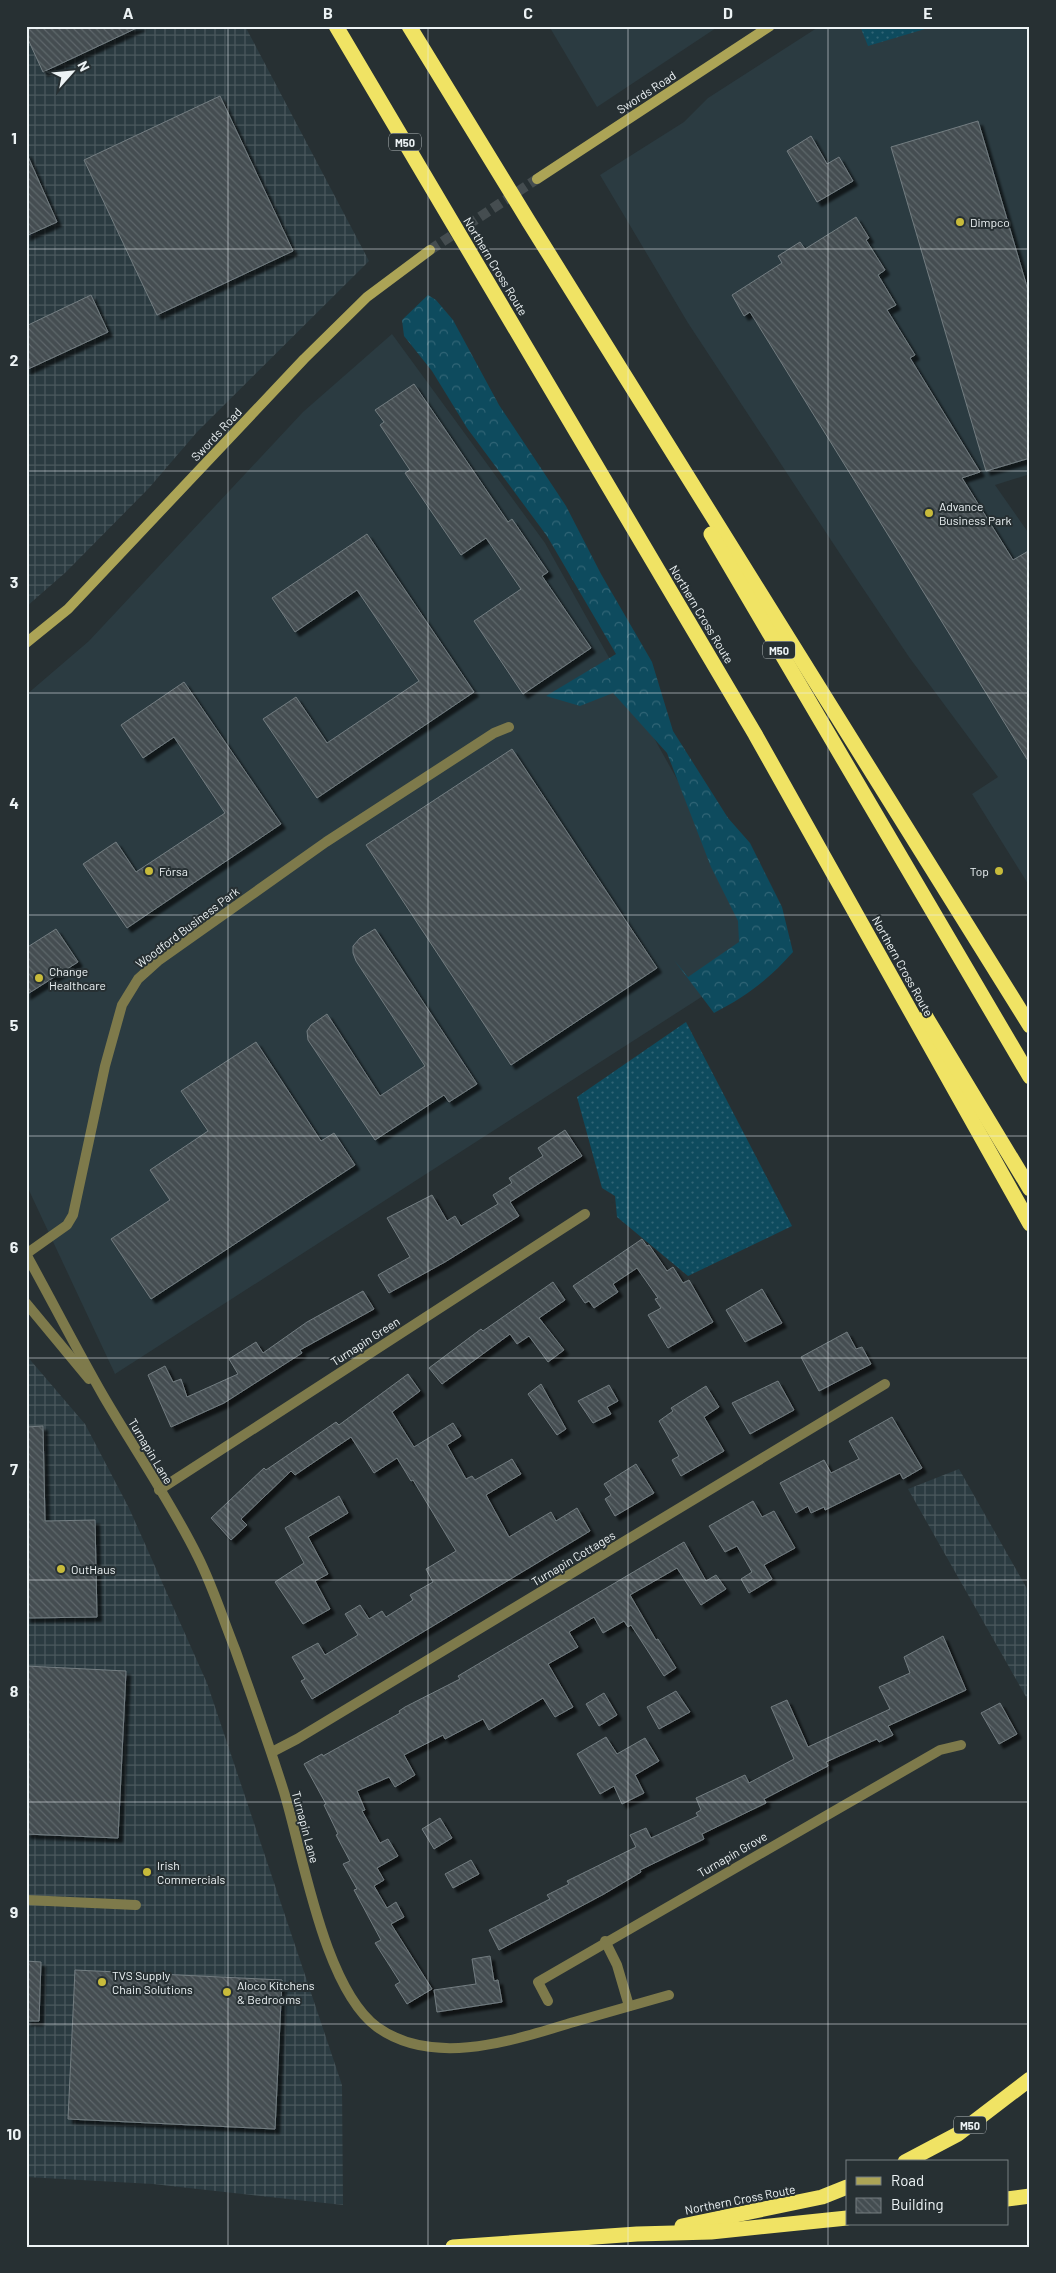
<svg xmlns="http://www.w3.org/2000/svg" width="1056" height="2273" viewBox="0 0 1056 2273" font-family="Barlow,sans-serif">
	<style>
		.built { fill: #2b3b41 }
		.industrial { fill: url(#industrial-grid) }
		.grass { fill: url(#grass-dots) }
		.forest { fill: url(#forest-crowns) }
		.building { fill: url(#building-back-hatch); stroke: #737d81; filter: url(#shadow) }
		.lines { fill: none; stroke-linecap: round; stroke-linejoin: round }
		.secondary-tunnel { stroke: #454d50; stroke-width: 10; stroke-dasharray: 10 5; stroke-linecap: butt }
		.minor { stroke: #7e7a4b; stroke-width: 10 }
		.secondary { stroke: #aca456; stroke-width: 10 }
		.motorway { stroke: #f0e364; stroke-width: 15 }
		.grid { fill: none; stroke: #edf3f5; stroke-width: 1; stroke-opacity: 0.55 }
		.poi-dot { fill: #c8bb3b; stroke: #273033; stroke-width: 2 }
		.labels { text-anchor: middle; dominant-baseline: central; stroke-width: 4; stroke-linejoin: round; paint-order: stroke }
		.shield { fill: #273033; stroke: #b2b8bb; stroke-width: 1 }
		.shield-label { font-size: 11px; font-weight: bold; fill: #edf3f5 }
		.street-label { font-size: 12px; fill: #edf3f5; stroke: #273033 }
		.poi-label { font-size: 12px; fill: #edf3f5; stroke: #273033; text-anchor: start }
		.neatline { fill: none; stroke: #edf3f5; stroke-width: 2 }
		.grid-label { font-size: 16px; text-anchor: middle; font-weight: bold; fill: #edf3f5 }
	</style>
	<defs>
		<pattern id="industrial-grid" width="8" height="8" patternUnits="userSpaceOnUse" patternTransform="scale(1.25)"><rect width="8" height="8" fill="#2b3b41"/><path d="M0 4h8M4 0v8" fill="none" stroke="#4a585d"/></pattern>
		<pattern id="grass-dots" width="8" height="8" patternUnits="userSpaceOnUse" patternTransform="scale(1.25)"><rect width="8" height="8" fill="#0e4b5e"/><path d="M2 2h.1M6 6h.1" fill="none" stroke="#316576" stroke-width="1.8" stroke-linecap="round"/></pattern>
		<pattern id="forest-crowns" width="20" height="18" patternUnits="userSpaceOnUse" patternTransform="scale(1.25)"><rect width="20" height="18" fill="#0e4b5e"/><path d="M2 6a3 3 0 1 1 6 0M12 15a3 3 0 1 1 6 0" fill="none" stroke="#316576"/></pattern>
		<pattern id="building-back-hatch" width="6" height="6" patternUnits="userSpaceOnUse" patternTransform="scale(1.25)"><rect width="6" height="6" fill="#444d51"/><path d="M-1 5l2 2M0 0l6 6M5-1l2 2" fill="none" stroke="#5f676b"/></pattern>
		<filter id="shadow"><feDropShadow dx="4.5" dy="4.5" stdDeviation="1" flood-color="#0009"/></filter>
	</defs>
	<rect width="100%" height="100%" fill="#273033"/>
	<g class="built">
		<polygon points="549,26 719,26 597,107"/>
		<polygon points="820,26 1030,26 1030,474 995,485 1030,535 1030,887 972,794 998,777 909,657 852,572 688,323 600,175 684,122 708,98"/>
		<polygon points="392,334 545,543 773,951 115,1374 26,1184 26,695 89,641 303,412"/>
	</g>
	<g class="industrial">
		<polygon points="26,26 245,26 369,261 197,432 149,488 66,572 26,607"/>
		<polygon points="26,1355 85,1424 129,1508 207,1683 342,2085 343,2205 153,2184 26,2177"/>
		<polygon points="959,1469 1030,1594 1030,1704 908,1489"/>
	</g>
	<g class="grass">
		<polygon points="860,26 935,26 868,46"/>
		<polygon points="686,1022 792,1226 688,1276 617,1217 615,1196 602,1188 577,1097"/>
	</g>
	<path class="forest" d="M428,295L436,300L453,320L499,405L566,506L601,574L652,662L673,731L728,818L750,843L782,907L793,952C768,980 747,996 714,1013L674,960L688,977L739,942L738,921L711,867L667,753L613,693L580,706L546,696L616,654L547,536L467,428L432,371L404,336L402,320Z"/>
	<g class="building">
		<polygon points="26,26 141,26 43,72 26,35"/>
		<polygon points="220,96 293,251 157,315 84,160"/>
		<polygon points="978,121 1030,297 1030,458 986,471 891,147"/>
		<polygon points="811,136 827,164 839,157 853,181 817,202 787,151"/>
		<polygon points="26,152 57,222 26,236"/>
		<polygon points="856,217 869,238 866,240 885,270 878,275 896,305 887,310 915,355 910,358 980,472 962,478 1013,560 1030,550 1030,764 750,312 744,316 732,295 782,263 778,256 800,242 805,249"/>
		<polygon points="91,295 108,332 26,370 26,326"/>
		<polygon points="414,384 508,522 512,519 548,572 542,576 591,648 523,694 474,621 521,589 486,538 461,555 405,473 410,470 380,425 384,422 375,410"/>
		<polygon points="367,534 474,692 317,798 263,719 296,697 327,743 419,681 357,590 295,632 272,598"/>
		<polygon points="184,682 281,824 127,928 83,864 116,842 136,872 225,813 174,737 143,758 121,725"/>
		<polygon points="512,749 657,968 511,1065 366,845"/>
		<polygon points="56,929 78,962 26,995 26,948"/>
		<polygon points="375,929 477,1084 449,1102 444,1095 375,1140 308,1040 307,1031 311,1025 327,1014 380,1096 425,1066 356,961 353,953 353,946 360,938"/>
		<polygon points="256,1042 321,1141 334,1133 355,1165 151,1299 111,1239 170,1200 150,1170 208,1131 181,1091"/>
		<polygon points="565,1130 582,1156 510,1202 519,1216 445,1262 389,1293 378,1275 410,1257 387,1218 432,1195 447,1221 455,1216 461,1226 498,1204 493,1195 512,1183 509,1178 543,1156 538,1148"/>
		<polygon points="642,1239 647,1246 649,1245 667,1271 673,1267 683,1283 689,1280 713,1322 668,1348 648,1315 661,1308 655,1299 658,1298 637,1268 613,1284 618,1292 594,1308 589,1301 585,1303 573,1286"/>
		<polygon points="553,1282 565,1300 539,1318 564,1350 548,1362 529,1336 517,1344 510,1334 442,1384 429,1368 481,1329 483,1331"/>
		<polygon points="762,1289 782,1323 745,1342 726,1310"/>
		<polygon points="363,1291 374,1309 300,1350 302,1353 224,1403 171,1427 148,1375 165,1366 173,1382 181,1379 187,1397 238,1374 229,1359 256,1342 263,1353 307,1322"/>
		<polygon points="847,1332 856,1349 862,1347 871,1364 819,1391 801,1357"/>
		<polygon points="408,1374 420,1391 392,1412 414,1447 453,1423 461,1436 447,1445 466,1479 472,1476 475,1480 512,1459 521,1474 486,1495 509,1537 551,1512 556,1521 577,1508 590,1531 312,1699 301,1681 305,1679 292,1657 318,1643 325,1655 358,1635 345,1614 360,1605 369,1619 382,1611 386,1617 413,1600 410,1595 433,1582 426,1569 456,1551 413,1480 411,1481 397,1458 374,1473 351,1437 295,1475 291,1471 241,1519 247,1525 231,1540 211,1518 264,1468 266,1470 336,1422 339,1425"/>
		<polygon points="778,1381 794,1410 750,1434 732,1403"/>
		<polygon points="541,1384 566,1429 557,1435 528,1394"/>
		<polygon points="609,1385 618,1401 607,1407 611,1414 593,1423 578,1401"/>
		<polygon points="706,1386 719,1407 704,1417 724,1451 681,1476 672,1460 679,1456 659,1421 673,1411 671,1408"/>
		<polygon points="892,1417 922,1468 903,1479 900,1473 825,1510 824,1507 811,1513 808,1506 796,1513 780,1483 824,1460 831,1473 859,1459 849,1441"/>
		<polygon points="43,1426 45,1521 95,1520 97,1617 26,1618 26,1427"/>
		<polygon points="636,1464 654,1493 615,1516 605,1499 611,1495 604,1484"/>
		<polygon points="339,1496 348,1513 308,1537 328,1574 315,1581 330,1609 303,1624 275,1582 304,1563 285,1528"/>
		<polygon points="753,1501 762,1517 774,1511 795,1548 764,1565 772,1579 749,1593 741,1579 752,1572 737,1546 725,1552 709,1526"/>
		<polygon points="684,1542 706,1581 716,1575 726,1589 701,1605 677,1568 630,1595 656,1640 658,1639 676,1668 664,1676 631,1625 628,1627 624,1621 603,1633 594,1617 569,1632 578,1647 548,1664 573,1707 555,1717 543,1698 489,1730 483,1719 445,1739 443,1735 404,1755 415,1775 395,1787 389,1777 357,1791 365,1810 362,1811 380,1843 388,1839 398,1856 377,1868 384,1880 374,1886 387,1908 396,1902 404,1917 391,1924 432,1989 407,2004 395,1985 400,1982 375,1943 381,1940 354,1890 357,1889 343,1864 350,1861 336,1835 338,1834 324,1805 326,1804 304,1764 322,1754 323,1756 400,1713 399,1711 405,1707 460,1679 458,1676"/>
		<polygon points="943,1636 966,1690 888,1726 893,1735 879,1742 877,1739 826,1762 828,1766 764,1799 766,1803 702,1834 704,1839 640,1870 641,1872 604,1894 499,1950 489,1930 550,1899 547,1895 569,1884 567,1881 636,1847 630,1835 646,1828 651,1838 698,1816 696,1813 701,1810 696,1798 745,1775 749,1783 794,1759 771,1707 787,1700 808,1747 890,1709 879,1687 910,1673 904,1657"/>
		<polygon points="26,1666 126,1671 118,1838 26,1834"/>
		<polygon points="676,1691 690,1712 659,1729 647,1707"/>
		<polygon points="604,1693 617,1715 599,1726 586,1704"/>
		<polygon points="1000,1703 1017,1734 999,1744 981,1713"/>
		<polygon points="606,1737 617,1754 645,1738 659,1761 635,1775 644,1793 622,1804 614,1786 600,1794 577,1754"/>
		<polygon points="440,1818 452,1838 434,1849 422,1829"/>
		<polygon points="471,1860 479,1874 453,1888 445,1874"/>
		<polygon points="490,1956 494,1981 498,1980 502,2002 437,2012 434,1990 476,1984 472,1959"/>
		<polygon points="26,1961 41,1962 39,2021 26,2021"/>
		<polygon points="75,1970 282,1980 275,2129 68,2119"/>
	</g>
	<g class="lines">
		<polyline class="secondary-tunnel" points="430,250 537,179"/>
		<g class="minor">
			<path d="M26,1254C52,1301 77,1350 104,1397C135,1450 171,1502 198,1557C213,1587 223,1619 235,1649C252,1697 269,1744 284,1792C303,1854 324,1988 377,2027C434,2068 514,2040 574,2022C605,2013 637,2004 669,1995"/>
			<polyline points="26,1254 67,1225 73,1215 105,1066 122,1005 138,979 158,961 326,842 494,733 509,727"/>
			<polyline points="26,1303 89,1379"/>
			<polyline points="159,1490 585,1214"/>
			<polyline points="272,1752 297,1739 885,1384"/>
			<polyline points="26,1900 136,1905"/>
			<polyline points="605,1941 617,1965 629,2006"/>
			<polyline points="548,2001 538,1982 940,1750 961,1745"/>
		</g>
		<g class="secondary">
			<polyline points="537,179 770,26"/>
			<polyline points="26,643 68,609 304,359 367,297 430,250"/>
		</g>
		<g class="motorway">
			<polyline points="336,26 755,734 1030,1224"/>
			<polyline points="409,26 529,222 1030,1026"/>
			<polyline points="711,534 1030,1077"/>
			<polyline points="926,1017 1030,1189"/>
			<polyline points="905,2162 958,2134 1030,2079"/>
			<polyline points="1007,2199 1030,2196"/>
			<polyline points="682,2226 822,2197 847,2187"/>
			<polyline points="453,2247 637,2234 711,2232 847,2218"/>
		</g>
	</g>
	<path class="grid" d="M228,26V2247M428,26V2247M628,26V2247M828,26V2247M26,249H1030M26,471H1030M26,693H1030M26,915H1030M26,1136H1030M26,1358H1030M26,1580H1030M26,1802H1030M26,2024H1030"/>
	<g class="poi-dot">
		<circle cx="960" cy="222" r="5"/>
		<circle cx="929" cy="513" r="5"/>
		<circle cx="149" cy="871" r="5"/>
		<circle cx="999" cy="871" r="5"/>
		<circle cx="39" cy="978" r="5"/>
		<circle cx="61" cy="1569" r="5"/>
		<circle cx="147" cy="1872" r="5"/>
		<circle cx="102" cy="1982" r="5"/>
		<circle cx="227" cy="1992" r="5"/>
	</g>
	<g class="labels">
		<g class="shield">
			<rect x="389" y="133.5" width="32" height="17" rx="4"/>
			<rect x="763" y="641.5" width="32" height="17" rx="4"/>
			<rect x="954" y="2116.5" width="32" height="17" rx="4"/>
		</g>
		<g class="shield-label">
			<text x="405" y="142">M50</text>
			<text x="779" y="650">M50</text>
			<text x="970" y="2125">M50</text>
		</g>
		<g class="street-label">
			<text transform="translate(646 92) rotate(-33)">Swords Road</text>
			<text transform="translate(496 266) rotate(59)">Northern Cross Route</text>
			<text transform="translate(216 434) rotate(-47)">Swords Road</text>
			<text transform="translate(702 614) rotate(59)">Northern Cross Route</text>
			<text transform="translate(187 927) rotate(-37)">Woodford Business Park</text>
			<text transform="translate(903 966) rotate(61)">Northern Cross Route</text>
			<text transform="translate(365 1341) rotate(-33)">Turnapin Green</text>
			<text transform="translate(151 1451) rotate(59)">Turnapin Lane</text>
			<text transform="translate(573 1558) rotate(-31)">Turnapin Cottages</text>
			<text transform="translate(306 1827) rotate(75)">Turnapin Lane</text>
			<text transform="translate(732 1854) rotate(-30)">Turnapin Grove</text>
			<text transform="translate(740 2199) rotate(-11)">Northern Cross Route</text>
		</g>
		<g class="poi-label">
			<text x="970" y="222">Dimpco</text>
			<text x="939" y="506">Advance<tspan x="939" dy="14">Business Park</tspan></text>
			<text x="159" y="871">Fórsa</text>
			<text x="989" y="871" text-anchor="end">Top</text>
			<text x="49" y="971">Change<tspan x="49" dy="14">Healthcare</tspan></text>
			<text x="71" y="1569">OutHaus</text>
			<text x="157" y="1865">Irish<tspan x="157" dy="14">Commercials</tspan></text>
			<text x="112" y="1975">TVS Supply<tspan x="112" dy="14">Chain Solutions</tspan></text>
			<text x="237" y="1985">Aloco Kitchens<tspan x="237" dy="14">&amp; Bedrooms</tspan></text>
		</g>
	</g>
	<rect width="1056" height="2273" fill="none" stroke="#273033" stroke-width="55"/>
	<rect x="846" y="2160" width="162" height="65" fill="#273033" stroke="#767e81"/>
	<rect x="856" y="2177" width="25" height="8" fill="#aca456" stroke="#767e81"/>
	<text x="891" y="2186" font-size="15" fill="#edf3f5">Road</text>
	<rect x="856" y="2198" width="25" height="15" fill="url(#building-back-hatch)" stroke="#767e81"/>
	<text x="891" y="2210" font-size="15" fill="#edf3f5">Building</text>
	<g transform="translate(72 72) rotate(63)" stroke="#273033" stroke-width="4" paint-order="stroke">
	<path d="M0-4L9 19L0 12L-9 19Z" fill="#edf3f5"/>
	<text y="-8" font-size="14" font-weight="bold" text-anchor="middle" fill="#edf3f5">N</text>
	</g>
	<rect x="28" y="28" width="1000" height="2218" class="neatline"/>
	<g class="grid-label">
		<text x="128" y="19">A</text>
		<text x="328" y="19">B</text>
		<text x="528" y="19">C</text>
		<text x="728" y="19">D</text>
		<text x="928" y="19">E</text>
		<text x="14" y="144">1</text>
		<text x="14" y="366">2</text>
		<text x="14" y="588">3</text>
		<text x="14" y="809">4</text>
		<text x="14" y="1031">5</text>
		<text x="14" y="1253">6</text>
		<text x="14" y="1475">7</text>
		<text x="14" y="1697">8</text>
		<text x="14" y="1918">9</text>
		<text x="14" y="2140">10</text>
	</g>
</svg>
